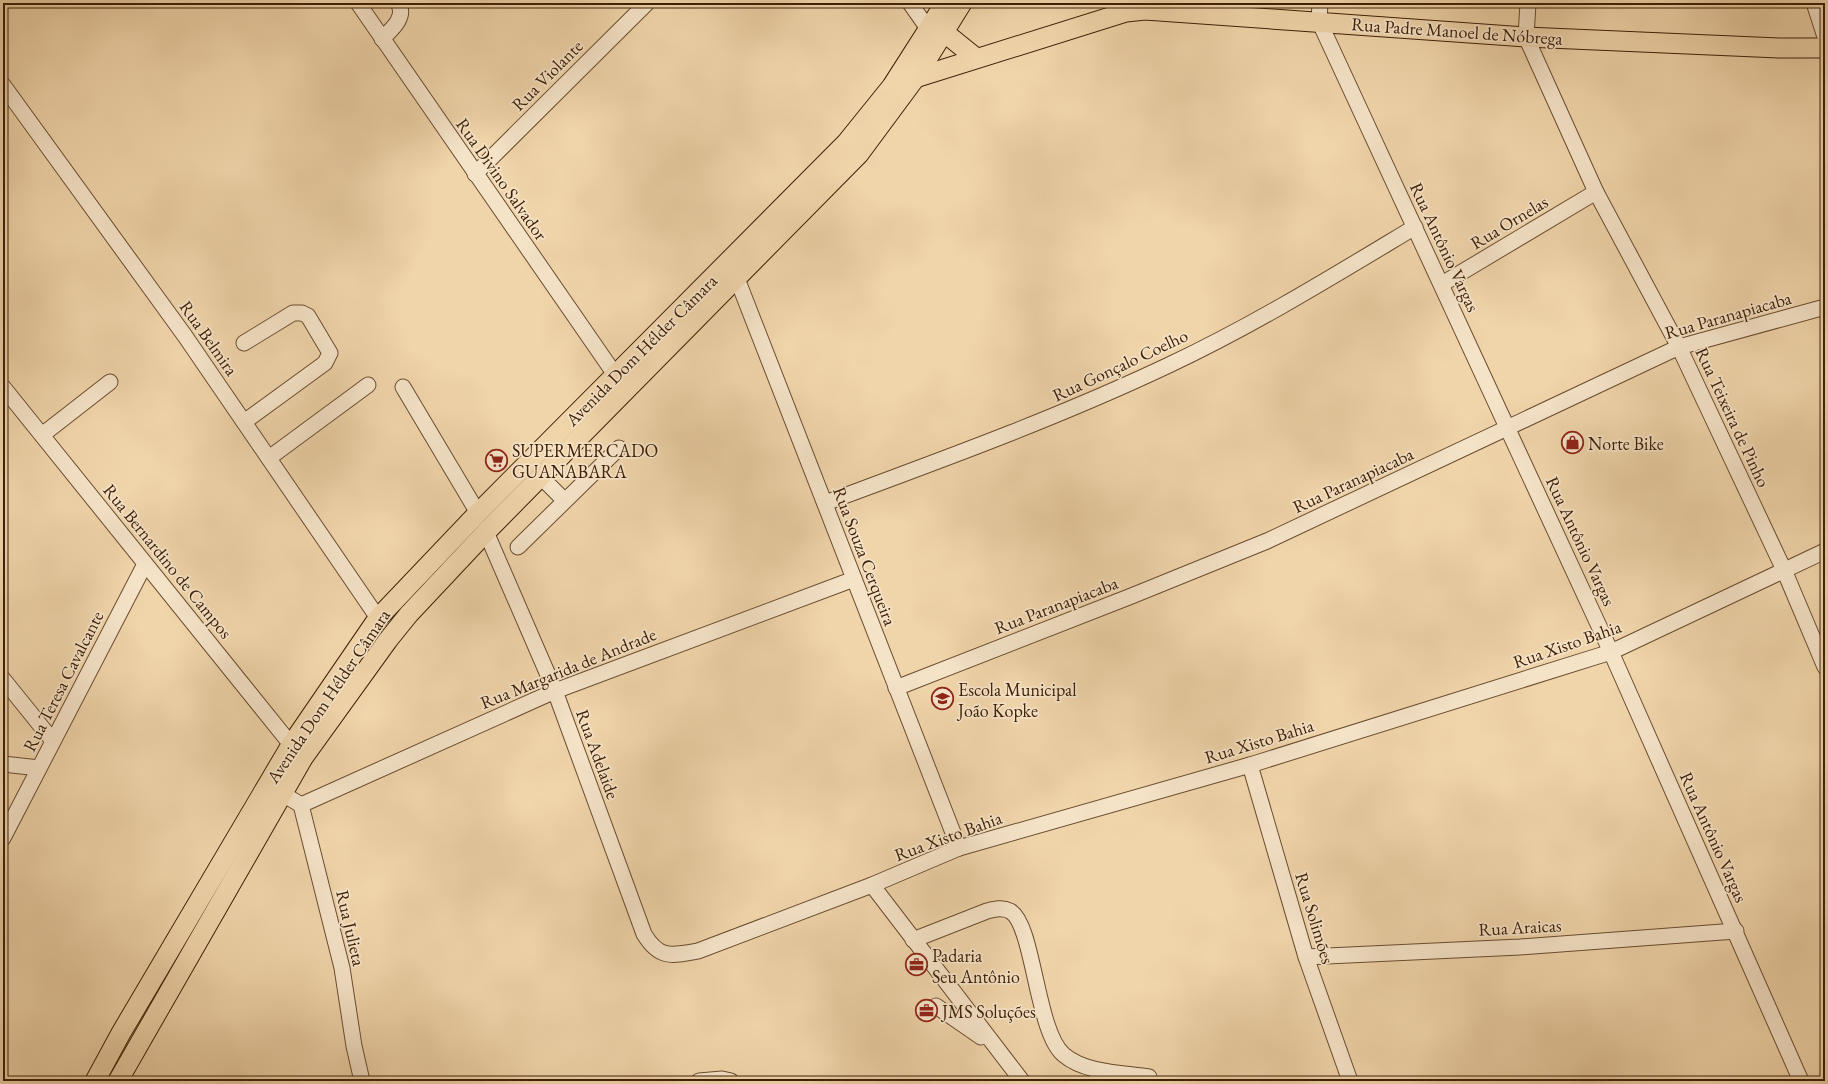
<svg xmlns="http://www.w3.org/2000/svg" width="1828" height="1084" viewBox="0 0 1828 1084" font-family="'EB Garamond',serif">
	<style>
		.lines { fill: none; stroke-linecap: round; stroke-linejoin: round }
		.minor-casing { stroke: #6a4d2f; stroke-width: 17 }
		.major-casing { stroke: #3e2006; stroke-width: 21 }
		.minor { stroke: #f5e3c8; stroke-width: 15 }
		.major { stroke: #f0d4aa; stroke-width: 19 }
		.labels { text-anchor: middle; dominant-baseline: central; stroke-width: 3.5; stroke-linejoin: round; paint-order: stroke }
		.street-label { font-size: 18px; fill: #3e2006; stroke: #f5e3c8 }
		.poi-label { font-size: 18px; fill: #3e2006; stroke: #f5e3c8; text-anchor: start }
	</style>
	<rect width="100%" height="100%" fill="#f0d4aa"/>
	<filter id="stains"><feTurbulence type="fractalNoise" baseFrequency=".005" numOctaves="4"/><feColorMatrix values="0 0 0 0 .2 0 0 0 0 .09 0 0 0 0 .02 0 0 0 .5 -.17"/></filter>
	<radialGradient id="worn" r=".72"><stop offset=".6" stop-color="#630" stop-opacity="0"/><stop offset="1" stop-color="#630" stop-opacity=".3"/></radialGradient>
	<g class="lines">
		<defs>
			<g id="minor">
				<polyline points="358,3 616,376"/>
				<polyline points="910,3 929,30"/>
				<polyline points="1320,3 1319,21 1611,652 1801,1081"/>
				<polyline points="1528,3 1526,37 1596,192 1679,347 1784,570 1825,667"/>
				<polyline points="1814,3 1825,37"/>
				<path d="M382,39C391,30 407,17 398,3"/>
				<polyline points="3,85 185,336 378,618"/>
				<polyline points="475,174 647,3"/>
				<polyline points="736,276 959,848"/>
				<polyline points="1442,284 1596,192"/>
				<polyline points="244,343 293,313 302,313 308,316 330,353 325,363 244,422"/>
				<polyline points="3,387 297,752"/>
				<polyline points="403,387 478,513"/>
				<polyline points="42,435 110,382"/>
				<polyline points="269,458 368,385"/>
				<polyline points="540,476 564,500"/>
				<path d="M825,503C941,460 1057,418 1169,365C1254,325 1335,275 1415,227"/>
				<path d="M486,532L555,691L644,934C659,959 671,956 698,951L872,885L959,848L1250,765L1611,652L1825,551"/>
				<polyline points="518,547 619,448"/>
				<polyline points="3,679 53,741"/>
				<polyline points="896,688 1129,597 1267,541 1679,347 1825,307"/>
				<polyline points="3,764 39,768"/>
				<polyline points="1250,765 1306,957 1350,1081"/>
				<polyline points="283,794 301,805 342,968 354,1046 362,1081"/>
				<polyline points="301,805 555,691 854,579"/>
				<polyline points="3,838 145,564"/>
				<polyline points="872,885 1022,1081"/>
				<path d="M913,940L987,911C995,909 1002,907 1010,911C1034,924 1036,1032 1064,1055C1085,1073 1123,1073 1149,1077"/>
				<polyline points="1306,957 1520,947 1736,931"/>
				<polyline points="936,1006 981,1037"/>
				<polyline points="699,1081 722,1079 731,1081"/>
			</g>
			<g id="major">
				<polyline points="945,33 976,58"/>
				<polyline points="912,79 1126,12 1145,10 1526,37 1779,48 1825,48"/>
				<polyline points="95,1081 121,1033 291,745 378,618 478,513 846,143 892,86 945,3"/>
				<polyline points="118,1081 303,758 388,640 409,614 486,532 859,154 916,77 962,3"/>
			</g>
		</defs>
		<use href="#minor" class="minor-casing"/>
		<use href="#major" class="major-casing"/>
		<use href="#minor" class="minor"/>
		<use href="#major" class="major"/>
	</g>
	<defs>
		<symbol id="shop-ring" viewBox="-11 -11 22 22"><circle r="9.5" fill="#f5e3c8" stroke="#8f2418" stroke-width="1.5"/><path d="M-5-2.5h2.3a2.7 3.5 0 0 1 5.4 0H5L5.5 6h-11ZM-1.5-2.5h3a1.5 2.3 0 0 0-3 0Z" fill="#8f2418"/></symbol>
		<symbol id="supermarket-ring" viewBox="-11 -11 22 22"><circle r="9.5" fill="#f5e3c8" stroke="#8f2418" stroke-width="1.5"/><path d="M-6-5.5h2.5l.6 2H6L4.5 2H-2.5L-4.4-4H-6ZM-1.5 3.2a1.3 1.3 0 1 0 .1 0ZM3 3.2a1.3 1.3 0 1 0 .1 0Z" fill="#8f2418"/></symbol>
		<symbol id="school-ring" viewBox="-11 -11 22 22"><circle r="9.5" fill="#f5e3c8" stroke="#8f2418" stroke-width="1.5"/><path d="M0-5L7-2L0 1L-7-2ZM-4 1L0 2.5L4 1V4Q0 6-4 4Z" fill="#8f2418"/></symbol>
		<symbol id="office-ring" viewBox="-11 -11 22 22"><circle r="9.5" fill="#f5e3c8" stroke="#8f2418" stroke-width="1.5"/><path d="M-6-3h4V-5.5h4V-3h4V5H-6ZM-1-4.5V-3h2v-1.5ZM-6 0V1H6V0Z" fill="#8f2418"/></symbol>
	</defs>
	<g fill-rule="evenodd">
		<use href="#shop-ring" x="1560" y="430" width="25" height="25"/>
		<use href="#supermarket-ring" x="484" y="448" width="25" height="25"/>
		<use href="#school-ring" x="930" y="686" width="25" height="25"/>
		<use href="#office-ring" x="904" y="952" width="25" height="25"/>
		<use href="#office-ring" x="914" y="998" width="25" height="25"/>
	</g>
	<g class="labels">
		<g class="street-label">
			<text transform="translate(1457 31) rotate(4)">Rua Padre Manoel de Nóbrega</text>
			<text transform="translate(547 75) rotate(-45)">Rua Violante</text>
			<text transform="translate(502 179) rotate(55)">Rua Divino Salvador</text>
			<text transform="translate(1509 222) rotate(-31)">Rua Ornelas</text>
			<text transform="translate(1445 247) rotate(65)">Rua Antônio Vargas</text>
			<text transform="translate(1728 315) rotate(-16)">Rua Paranapiacaba</text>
			<text transform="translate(209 338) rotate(55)">Rua Belmira</text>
			<text transform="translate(641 350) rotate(-45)">Avenida Dom Hélder Câmara</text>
			<text transform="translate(1120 365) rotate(-25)">Rua Gonçalo Coelho</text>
			<text transform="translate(1733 417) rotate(65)">Rua Teixeira de Pinho</text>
			<text transform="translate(1353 480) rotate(-25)">Rua Paranapiacaba</text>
			<text transform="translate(1581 541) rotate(65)">Rua Antônio Vargas</text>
			<text transform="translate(865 556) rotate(69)">Rua Souza Cerqueira</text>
			<text transform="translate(168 561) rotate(51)">Rua Bernardino de Campos</text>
			<text transform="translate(1056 605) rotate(-21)">Rua Paranapiacaba</text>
			<text transform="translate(1567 644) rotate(-19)">Rua Xisto Bahia</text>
			<text transform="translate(568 668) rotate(-22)">Rua Margarida de Andrade</text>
			<text transform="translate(63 681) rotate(-63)">Rua Teresa Cavalcante</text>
			<text transform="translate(328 696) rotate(-56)">Avenida Dom Hélder Câmara</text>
			<text transform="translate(1259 741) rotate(-17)">Rua Xisto Bahia</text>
			<text transform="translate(598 754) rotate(70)">Rua Adelaide</text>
			<text transform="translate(948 836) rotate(-20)">Rua Xisto Bahia</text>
			<text transform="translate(1714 837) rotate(66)">Rua Antônio Vargas</text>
			<text transform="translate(1315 918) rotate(73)">Rua Solimões</text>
			<text transform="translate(1520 927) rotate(-3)">Rua Araicas</text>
			<text transform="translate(351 928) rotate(77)">Rua Julieta</text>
		</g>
		<g class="poi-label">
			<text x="1588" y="443">Norte Bike</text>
			<text x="512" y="450">SUPERMERCADO<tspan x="512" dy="21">GUANABARA</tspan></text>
			<text x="958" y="689">Escola Municipal<tspan x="958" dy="21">João Kopke</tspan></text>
			<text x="932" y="955">Padaria<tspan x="932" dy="21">Seu Antônio</tspan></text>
			<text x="942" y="1011">JMS Soluções</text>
		</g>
	</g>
	<rect width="1828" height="1084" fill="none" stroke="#f0d4aa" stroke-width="16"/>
	<rect x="4" y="4" width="1820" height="1076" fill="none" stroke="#3e2006" stroke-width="2"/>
	<rect x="8" y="8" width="1812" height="1068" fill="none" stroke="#3e2006"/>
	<rect width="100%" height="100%" filter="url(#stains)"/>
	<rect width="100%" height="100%" fill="url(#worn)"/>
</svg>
